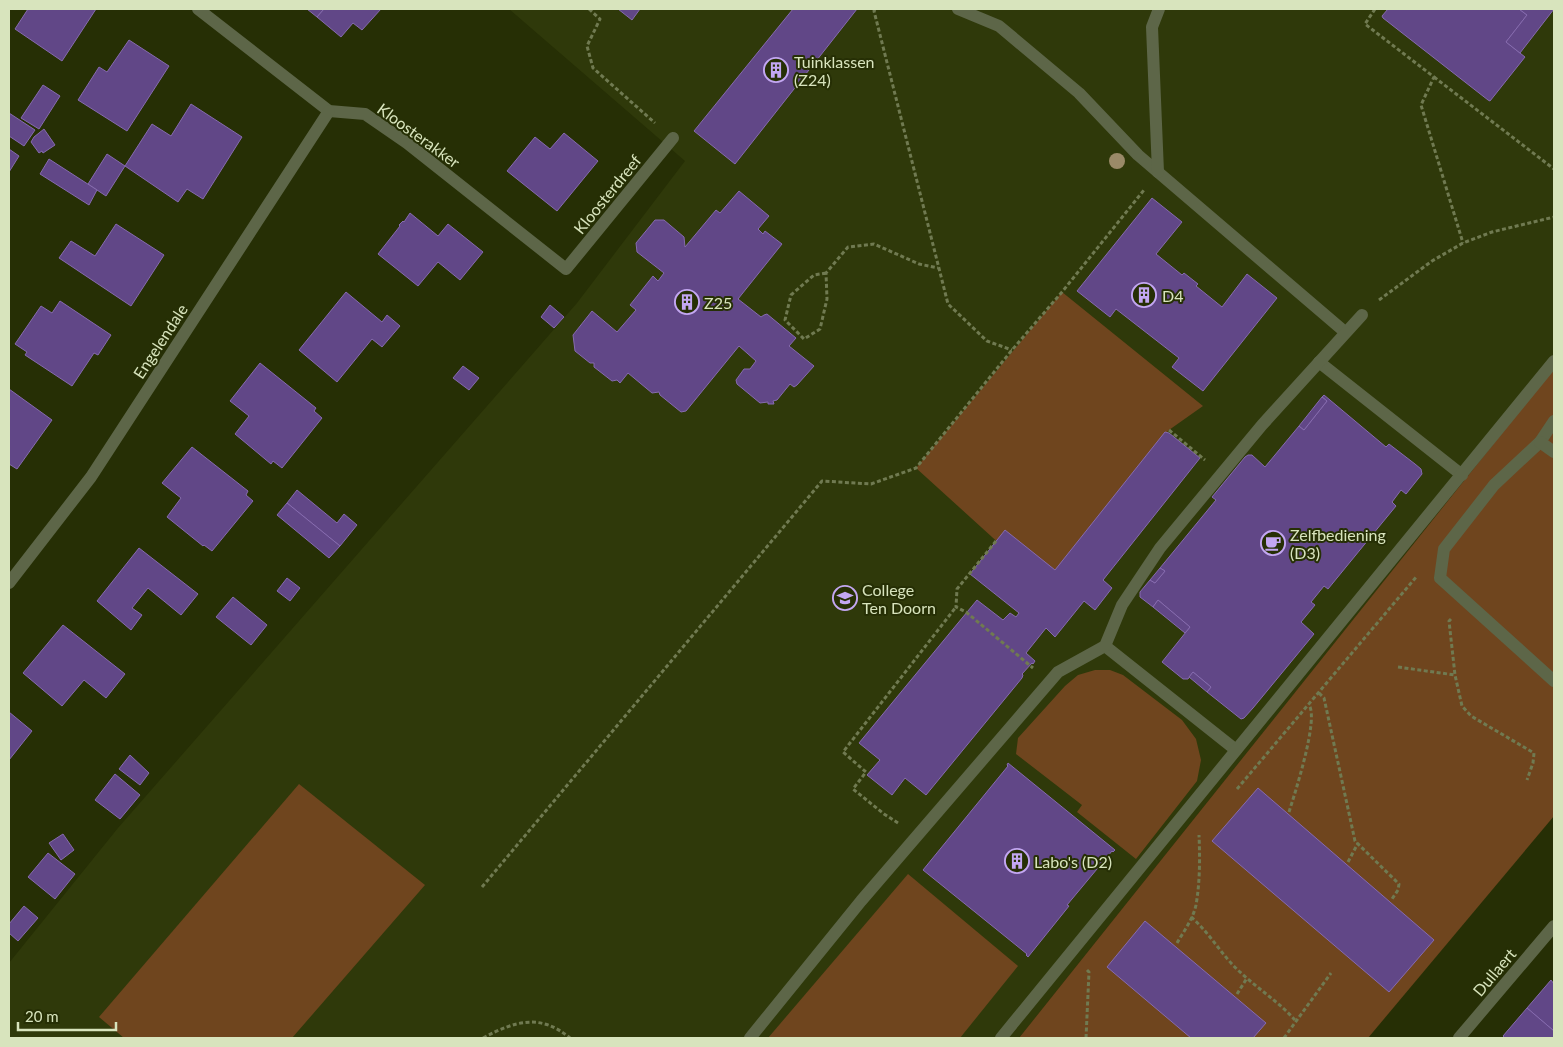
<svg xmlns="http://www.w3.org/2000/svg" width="1563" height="1047" viewBox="0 0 1563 1047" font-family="Lato,sans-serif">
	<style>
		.built { fill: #2f390a }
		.green { fill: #6f451e }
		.building { fill: #614787; stroke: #866baf }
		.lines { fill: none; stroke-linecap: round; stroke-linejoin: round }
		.path { stroke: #707a51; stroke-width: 3; stroke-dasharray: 4 2.5; stroke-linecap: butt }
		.lane { stroke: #5d6648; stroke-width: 12 }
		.street { stroke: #5d6648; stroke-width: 12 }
		.tree { fill: #9a8a68 }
		.labels { text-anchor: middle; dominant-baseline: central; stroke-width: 4; stroke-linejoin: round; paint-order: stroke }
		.poi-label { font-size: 16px; fill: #d8e4bd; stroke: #262f05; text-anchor: start }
		.street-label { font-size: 16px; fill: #d8e4bd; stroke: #262f05 }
	</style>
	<rect width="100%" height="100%" fill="#262f05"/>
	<polygon class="built" points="509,9 1554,9 1554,368 1019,1038 9,1038 9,963 118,828 577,303 685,161"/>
	<g class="green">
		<polygon points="1062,292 1203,406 1169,430 1162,437 1049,583 1003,547 916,468"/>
		<polygon points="1554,368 1554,816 1368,1038 1019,1038"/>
		<polygon points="1095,670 1110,670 1123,675 1182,720 1196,739 1201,760 1197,781 1136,859 1077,812 1082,805 1016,754 1018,738 1065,686 1078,675"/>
		<polygon points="299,784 425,885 292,1038 124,1038 99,1017"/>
		<polygon points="908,874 1018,966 960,1038 768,1038"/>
	</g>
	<g class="building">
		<polygon points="28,9 96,9 62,61 15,29"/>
		<polygon points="307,9 324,9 317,17"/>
		<polygon points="324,9 381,9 362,30 353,23 341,37 317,17"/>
		<polygon points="618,9 640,9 632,20"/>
		<polygon points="793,9 857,9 735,164 694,131"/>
		<polygon points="1388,9 1519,9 1527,15 1506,42 1525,57 1490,101 1488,100 1383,18 1382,16"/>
		<polygon points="1519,9 1554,9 1520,53 1506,42 1527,15"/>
		<polygon points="129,40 169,66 127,131 78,100 99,67 107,72"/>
		<polygon points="43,85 60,96 39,129 21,118"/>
		<polygon points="191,104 242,137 203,199 187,189 178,202 125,166 152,124 171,136"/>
		<polygon points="9,113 35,130 24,146 9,136"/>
		<polygon points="44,129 55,145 43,153 42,151 39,153 31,142 34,137"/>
		<polygon points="564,133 598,161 557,211 507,171 535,137 550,149"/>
		<polygon points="9,149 19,156 9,172"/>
		<polygon points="107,154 125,166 106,196 88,184"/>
		<polygon points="49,159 97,190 89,205 40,174"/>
		<polygon points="739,191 769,216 758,229 763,234 765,231 782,244 738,299 761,317 764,315 767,314 796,338 789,346 814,366 797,385 794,387 790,384 777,400 773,401 774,404 768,404 768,402 760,403 737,384 736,380 744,369 750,369 756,361 739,346 686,411 681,412 660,395 659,392 652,393 628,373 620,383 617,380 612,381 594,367 594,363 590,363 575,351 573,335 592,311 617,332 636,310 630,305 653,276 658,281 664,273 637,252 636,243 655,220 664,220 684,237 685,247 716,210 720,213"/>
		<polygon points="1152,198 1182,222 1156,254 1182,275 1184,273 1198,284 1196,286 1222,307 1247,274 1277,298 1203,391 1172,367 1179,358 1116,309 1110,317 1077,291"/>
		<polygon points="410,213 438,236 448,224 483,252 460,280 438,262 418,286 378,254 400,226 399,225 403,221 404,222"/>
		<polygon points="116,224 164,255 131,306 59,258 71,241 95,256"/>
		<polygon points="346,292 382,322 387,315 400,326 382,347 372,339 337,382 299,350"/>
		<polygon points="60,301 111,335 98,355 94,353 72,386 25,355 27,352 15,344 41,306 52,313"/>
		<polygon points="550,305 564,317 554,328 541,317"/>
		<polygon points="260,363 316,408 314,411 322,418 282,468 273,461 271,464 235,434 249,416 230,401"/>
		<polygon points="463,366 479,378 469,390 453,378"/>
		<polygon points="9,389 52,420 17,469 9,464"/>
		<polygon points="1324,395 1386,447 1389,444 1415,464 1421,469 1422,474 1406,494 1401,490 1392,502 1396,506 1382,523 1328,589 1324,586 1311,602 1315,605 1301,622 1314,634 1253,708 1244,718 1241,719 1207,692 1211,687 1193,672 1188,679 1183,679 1162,662 1190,627 1158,600 1153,607 1140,597 1140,592 1150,580 1155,583 1165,571 1160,568 1216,500 1212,497 1245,457 1248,455 1252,455 1265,467 1299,426 1304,430 1327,401 1322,397"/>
		<polygon points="1322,397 1327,401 1304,430 1299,426"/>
		<polygon points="1165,432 1169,433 1200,458 1103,580 1112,588 1095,610 1084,601 1055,637 1046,628 1026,653 1035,661 1033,664 1032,663 1022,674 1023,675 1022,678 926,795 905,778 892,795 867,775 880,760 859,743 977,600 1003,620 1010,613 1016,617 1019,613 970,574 1005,530 1055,570"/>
		<polygon points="192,447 248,491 246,495 253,501 212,551 204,545 203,546 167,517 181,498 162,483"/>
		<polygon points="297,490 337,523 344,514 357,525 340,546 287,503"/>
		<polygon points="287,503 340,546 329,558 277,515"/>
		<polygon points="139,548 198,594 181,615 148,588 132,608 142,615 131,630 97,601"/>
		<polygon points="1160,568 1165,571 1155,583 1150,580"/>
		<polygon points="287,578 300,588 290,601 277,591"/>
		<polygon points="233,597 267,625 251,645 216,617"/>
		<polygon points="1158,600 1190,627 1185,633 1153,607"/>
		<polygon points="63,625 125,674 106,698 84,680 62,706 23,673"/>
		<polygon points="1193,672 1211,687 1207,692 1189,677"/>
		<polygon points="9,712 32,731 9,760"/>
		<polygon points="130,755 149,773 140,785 119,769"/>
		<polygon points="1008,763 1115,850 1113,852 1112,851 1067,905 1069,906 1028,957 1026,955 1027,954 923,870 1008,766 1007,765"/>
		<polygon points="115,774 140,795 120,819 95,800"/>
		<polygon points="1258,788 1434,940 1389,992 1212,841"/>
		<polygon points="63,834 74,850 61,860 49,843"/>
		<polygon points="48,853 75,874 55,899 28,877"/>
		<polygon points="24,906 38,918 18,941 9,933 9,924"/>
		<polygon points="1145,921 1266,1023 1253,1038 1191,1038 1107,967"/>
		<polygon points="1551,980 1554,984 1554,1031 1527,1008"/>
		<polygon points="1527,1008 1554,1031 1554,1038 1505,1038 1503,1036"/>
	</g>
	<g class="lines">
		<g class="path">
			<polyline points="589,9 600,19 587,46 593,68 655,123"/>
			<polyline points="875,9 874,11 948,304 987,341 1012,350"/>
			<polyline points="1375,9 1365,24 1434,77 1421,105 1463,243"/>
			<polyline points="1434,77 1554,169"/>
			<polyline points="826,273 814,275 791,295 785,320 804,339 820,329 827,299 826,273 848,247 874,244 919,264 938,268"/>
			<polyline points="1379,300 1432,261 1463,243 1492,232 1554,217"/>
			<polyline points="1169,430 1205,460"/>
			<polyline points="996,541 957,589 956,607 966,612 1033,668"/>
			<polyline points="1451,619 1449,621 1455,675 1462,706 1471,716 1534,753 1533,763 1527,780"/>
			<polyline points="1398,667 1455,675"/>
			<polyline points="1319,693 1324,698 1355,841 1399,884 1398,890 1392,899"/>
			<polyline points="1237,789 1417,576"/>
			<path d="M1289,812C1295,793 1319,719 1309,705"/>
			<polyline points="898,823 884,814 853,789 866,772 843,752 956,607"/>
			<polyline points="1348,862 1358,843"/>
			<polyline points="482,887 822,481 871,484 916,468 1012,350 1062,292 1144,190"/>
			<path d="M1191,917C1210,933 1222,956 1240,972C1258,989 1279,1002 1295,1020"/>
			<path d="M1177,943C1184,931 1193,919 1196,905C1200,882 1200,858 1199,835"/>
			<polyline points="1237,994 1247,978"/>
			<path d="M483,1038C515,1021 540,1013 570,1038"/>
			<polyline points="1086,1038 1089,972 1087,970"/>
			<polyline points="1284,1038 1331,973"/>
		</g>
		<g class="lane">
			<polyline points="958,9 999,26 1079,93 1138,155 1345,332"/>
			<polyline points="1158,172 1152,27 1159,9"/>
			<polyline points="1319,362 1462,475"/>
			<polyline points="1554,421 1540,442 1494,485 1444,549 1440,578 1554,681"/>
			<polyline points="1540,442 1554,452"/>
			<polyline points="1105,646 1236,750"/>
			<polyline points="750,1038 861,901 1058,672 1105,646 1122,605 1160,548 1262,425 1362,315"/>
			<polyline points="1001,1038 1554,361"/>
		</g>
		<g class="street">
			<polyline points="198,9 329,111 365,114 407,143 566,269 673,138"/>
			<polyline points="9,583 91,477 329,111"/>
			<polyline points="1459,1038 1554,926"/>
		</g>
	</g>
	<circle class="tree" cx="1117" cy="161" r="8"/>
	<defs>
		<symbol id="building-ring" viewBox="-11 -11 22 22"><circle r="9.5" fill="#262f05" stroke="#c3a7f2" stroke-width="1.5"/><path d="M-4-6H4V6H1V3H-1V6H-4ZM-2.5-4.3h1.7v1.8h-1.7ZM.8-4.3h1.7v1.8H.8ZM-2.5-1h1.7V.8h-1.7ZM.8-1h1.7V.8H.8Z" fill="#c3a7f2"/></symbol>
		<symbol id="cafe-ring" viewBox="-11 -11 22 22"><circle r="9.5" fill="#262f05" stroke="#c3a7f2" stroke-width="1.5"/><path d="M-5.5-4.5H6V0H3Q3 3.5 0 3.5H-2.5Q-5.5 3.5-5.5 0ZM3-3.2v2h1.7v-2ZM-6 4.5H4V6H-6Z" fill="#c3a7f2"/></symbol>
		<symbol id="school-ring" viewBox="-11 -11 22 22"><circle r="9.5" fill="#262f05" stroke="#c3a7f2" stroke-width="1.5"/><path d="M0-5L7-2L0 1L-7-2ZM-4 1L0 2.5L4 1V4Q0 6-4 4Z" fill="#c3a7f2"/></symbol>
	</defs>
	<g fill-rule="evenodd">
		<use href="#building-ring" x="762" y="56" width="28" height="28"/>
		<use href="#building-ring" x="1130" y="281" width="28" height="28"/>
		<use href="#building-ring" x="673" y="288" width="28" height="28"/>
		<use href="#cafe-ring" x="1259" y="529" width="28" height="28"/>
		<use href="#school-ring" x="831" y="584" width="28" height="28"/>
		<use href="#building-ring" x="1003" y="847" width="28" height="28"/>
	</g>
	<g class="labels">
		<g class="poi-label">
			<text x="794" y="61">Tuinklassen<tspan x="794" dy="18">(Z24)</tspan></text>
			<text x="1162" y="295">D4</text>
			<text x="704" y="302">Z25</text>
			<text x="1290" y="534">Zelfbediening<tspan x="1290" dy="18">(D3)</tspan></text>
			<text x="862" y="589">College<tspan x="862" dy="18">Ten Doorn</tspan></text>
			<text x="1034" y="861">Labo's (D2)</text>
		</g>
		<g class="street-label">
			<text transform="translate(419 135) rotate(36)">Kloosterakker</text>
			<text transform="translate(607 194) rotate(-51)">Kloosterdreef</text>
			<text transform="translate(160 341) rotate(-57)">Engelendale</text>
			<text transform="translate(1494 972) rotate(-50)">Dullaert</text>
		</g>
	</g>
	<rect width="1563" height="1047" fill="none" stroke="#d8e4bd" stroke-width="20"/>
	<path d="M18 1022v8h98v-8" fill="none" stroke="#d8e4bd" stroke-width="2.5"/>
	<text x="25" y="1022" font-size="15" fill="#d8e4bd" stroke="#262f05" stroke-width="4" paint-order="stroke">20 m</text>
</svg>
